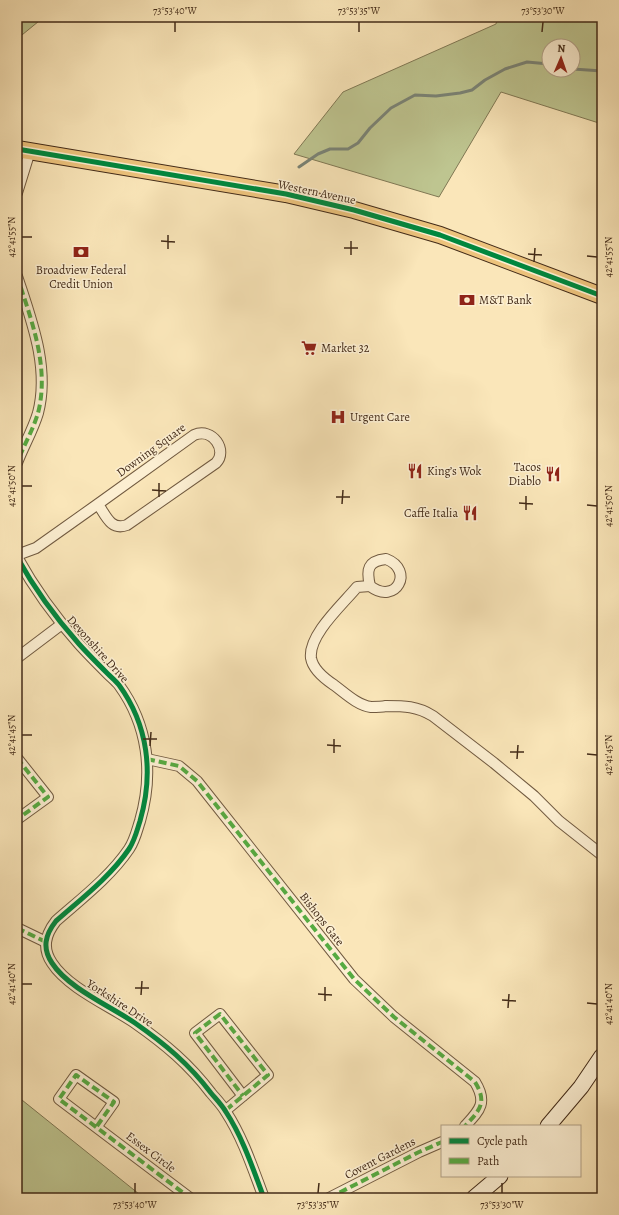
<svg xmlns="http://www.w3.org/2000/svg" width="619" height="1215" viewBox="0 0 619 1215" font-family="Alegreya,serif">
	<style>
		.green { fill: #bec590; stroke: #807854; fill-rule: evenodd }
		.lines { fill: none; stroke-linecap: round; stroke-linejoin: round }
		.stream { stroke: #7a8376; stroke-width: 3 }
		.street-casing { stroke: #715a40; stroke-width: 12 }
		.secondary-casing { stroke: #432b18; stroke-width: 17 }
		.primary-casing { stroke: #432b18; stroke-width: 18 }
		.street { stroke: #fcefd2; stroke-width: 10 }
		.secondary { stroke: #fcefd2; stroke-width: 15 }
		.primary { stroke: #edc37c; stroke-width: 16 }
		.quiet { stroke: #56ab42; stroke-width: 4; stroke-dasharray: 8 4; stroke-linecap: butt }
		.cycleway-casing { stroke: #fcefd2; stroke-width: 8 }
		.cycleway { stroke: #00873e; stroke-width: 5 }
		.ticks { fill: none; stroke: #432b18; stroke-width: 1.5 }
		.labels { text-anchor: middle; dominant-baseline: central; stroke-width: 3; stroke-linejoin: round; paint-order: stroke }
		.street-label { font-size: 12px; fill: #432b18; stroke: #fcefd2 }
		.poi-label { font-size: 12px; fill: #432b18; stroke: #fcefd2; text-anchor: start }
		.neatline { fill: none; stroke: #432b18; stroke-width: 1.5 }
		.ticks-label { font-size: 10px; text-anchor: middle; fill: #432b18 }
	</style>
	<rect width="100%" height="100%" fill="#fae6b9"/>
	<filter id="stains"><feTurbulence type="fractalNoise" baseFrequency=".005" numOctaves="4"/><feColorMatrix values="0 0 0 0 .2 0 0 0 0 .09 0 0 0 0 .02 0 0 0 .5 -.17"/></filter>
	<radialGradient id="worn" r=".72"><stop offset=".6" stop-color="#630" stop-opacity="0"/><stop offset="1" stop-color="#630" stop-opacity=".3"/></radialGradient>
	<g class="green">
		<polygon points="17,17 44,17 17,39"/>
		<path d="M498,17H602V124L501,92L439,197L294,154L343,92L496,24ZM549,46H573V70H549Z"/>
		<polygon points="17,1096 144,1198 17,1198"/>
	</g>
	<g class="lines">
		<g class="stream">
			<polyline points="573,69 602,71"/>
			<polyline points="299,167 318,154 330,149 348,149 358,143 370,128 391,108 415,95 436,96 460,93 472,90 485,80 505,69 527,62 549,64"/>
		</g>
		<defs>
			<g id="street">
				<polyline points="17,193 30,151"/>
				<path d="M17,276C31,319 50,367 38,413C33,430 23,447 17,463"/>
				<path d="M17,555L36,548L98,504L194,435C213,427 228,451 216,463L127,525C111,531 106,516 98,504"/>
				<path d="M17,557C34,588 55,617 79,644C88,654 98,664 108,674C112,678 116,681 119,685C148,725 154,773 140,821C137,830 135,840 129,849C110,877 81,899 56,921C45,935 42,948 52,963C68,988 110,1006 135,1023C165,1044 189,1064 211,1093C216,1099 222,1105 226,1112C243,1138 253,1169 264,1198"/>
				<path d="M386,559C415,570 396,606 370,586C366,569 368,561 386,559Z"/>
				<path d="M370,586L357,587C343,604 308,635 311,658C313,670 325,679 334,685C345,693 357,705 371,707C376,707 381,707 386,706C404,706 417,706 433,716L494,763L534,796L559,821L602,855"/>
				<polyline points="17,658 62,624"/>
				<polyline points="17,758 48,797 19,818 17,815"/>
				<path d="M147,759L179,766L197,781L354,979L394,1017L475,1082C488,1103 479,1111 465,1126"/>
				<polyline points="17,928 46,942"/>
				<polyline points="226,1110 268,1075 220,1014 195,1033 243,1096"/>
				<polyline points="97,1126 114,1102 76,1075 59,1099 190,1198"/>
				<polyline points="329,1198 419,1152 442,1142"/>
			</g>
			<g id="secondary">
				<polyline points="548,1126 581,1087 602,1056"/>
				<polyline points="474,1198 500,1176"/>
			</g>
			<polyline id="primary" points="17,149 286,194 354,210 440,235 602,296"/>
		</defs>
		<use href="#street" class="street-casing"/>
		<use href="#secondary" class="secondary-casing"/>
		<use href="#primary" class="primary-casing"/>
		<use href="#street" class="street"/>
		<use href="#secondary" class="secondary"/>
		<use href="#primary" class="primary"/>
		<g class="quiet">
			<path d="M17,276C31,319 50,367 38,413C33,430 23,447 17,463"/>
			<polyline points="17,758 48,797 19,818 17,815"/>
			<path d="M147,759L179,766L197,781L354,979L394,1017L475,1082C488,1103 479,1111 465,1126"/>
			<polyline points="17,928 46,942"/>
			<polyline points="226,1110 268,1075 220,1014 195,1033 243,1096"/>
			<polyline points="97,1126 114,1102 76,1075 59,1099 190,1198"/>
			<polyline points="329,1198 419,1152 442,1142"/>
		</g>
		<defs>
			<g id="cycleway">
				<polyline points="17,149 286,194 354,210 440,235 602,296"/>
				<path d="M17,557C34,588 55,617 79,644C88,654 98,664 108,674C112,678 116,681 119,685C148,725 154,773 140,821C137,830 135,840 129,849C110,877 81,899 56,921C45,935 42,948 52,963C68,988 110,1006 135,1023C165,1044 189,1064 211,1093C216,1099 222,1105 226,1112C243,1138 253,1169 264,1198"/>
			</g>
		</defs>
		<use href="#cycleway" class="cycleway-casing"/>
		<use href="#cycleway" class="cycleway"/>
	</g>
	<path class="ticks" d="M175,32V22M359,32V22M542,32L543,22M22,237H32M161,241L175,242M344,248H358M168,249V235M528,254L542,255M351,255V241M587,256L597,257M534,262L535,248M22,486H32M152,490L166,491M159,497V483M336,497H350M519,503L533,504M342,504L343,490M587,505L597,506M526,510V496M22,735H32M143,739H157M327,745L341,746M150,746L151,732M510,752H524M334,753V739M587,754L597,755M517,759L518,745M22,984H32M135,988H149M318,994L332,995M141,995L142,981M502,1000L516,1001M325,1001V987M587,1003L597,1004M508,1008L509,994M135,1193V1183M318,1193L319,1183M502,1193V1183"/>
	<defs>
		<symbol id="bank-bare" viewBox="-9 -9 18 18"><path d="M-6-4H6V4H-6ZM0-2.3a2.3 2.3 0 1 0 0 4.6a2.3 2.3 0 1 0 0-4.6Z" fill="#8f2418" stroke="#fcefd2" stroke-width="2.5" paint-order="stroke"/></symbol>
		<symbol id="supermarket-bare" viewBox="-9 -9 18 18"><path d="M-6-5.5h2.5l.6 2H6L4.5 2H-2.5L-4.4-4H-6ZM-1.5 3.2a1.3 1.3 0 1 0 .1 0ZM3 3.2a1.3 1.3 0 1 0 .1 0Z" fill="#8f2418" stroke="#fcefd2" stroke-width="2.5" paint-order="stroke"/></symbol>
		<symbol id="hospital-bare" viewBox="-9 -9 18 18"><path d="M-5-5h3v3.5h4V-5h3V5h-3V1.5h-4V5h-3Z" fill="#8f2418" stroke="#fcefd2" stroke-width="2.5" paint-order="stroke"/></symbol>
		<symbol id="restaurant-bare" viewBox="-9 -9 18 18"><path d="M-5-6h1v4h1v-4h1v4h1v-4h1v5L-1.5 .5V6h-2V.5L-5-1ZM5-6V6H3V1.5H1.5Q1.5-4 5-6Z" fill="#8f2418" stroke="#fcefd2" stroke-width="2.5" paint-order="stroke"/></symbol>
	</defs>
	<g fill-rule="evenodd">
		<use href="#bank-bare" x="70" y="241" width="22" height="22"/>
		<use href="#bank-bare" x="456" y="289" width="22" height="22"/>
		<use href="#supermarket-bare" x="298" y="337" width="22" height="22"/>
		<use href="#hospital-bare" x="327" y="406" width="22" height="22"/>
		<use href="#restaurant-bare" x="404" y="460" width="22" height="22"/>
		<use href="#restaurant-bare" x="542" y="463" width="22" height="22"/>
		<use href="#restaurant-bare" x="459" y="502" width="22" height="22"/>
	</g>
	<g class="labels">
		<g class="street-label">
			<text transform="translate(317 192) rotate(12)">Western Avenue</text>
			<text transform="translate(151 450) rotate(-36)">Downing Square</text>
			<text transform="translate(98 649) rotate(48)">Devonshire Drive</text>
			<text transform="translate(322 919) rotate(52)">Bishops Gate</text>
			<text transform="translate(120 1003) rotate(33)">Yorkshire Drive</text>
			<text transform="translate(151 1152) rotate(37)">Essex Circle</text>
			<text transform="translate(380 1158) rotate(-27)">Covent Gardens</text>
		</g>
		<g class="poi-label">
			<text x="81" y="270" text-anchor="middle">Broadview Federal<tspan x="81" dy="14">Credit Union</tspan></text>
			<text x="479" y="300">M&amp;T Bank</text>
			<text x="321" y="348">Market 32</text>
			<text x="350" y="417">Urgent Care</text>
			<text x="541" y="467" text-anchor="end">Tacos<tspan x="541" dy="14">Diablo</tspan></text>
			<text x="427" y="471">King’s Wok</text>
			<text x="458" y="513" text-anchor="end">Caffe Italia</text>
		</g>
	</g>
	<rect width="619" height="1215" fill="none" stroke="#fae6b9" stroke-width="44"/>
	<rect x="441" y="1125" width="140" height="52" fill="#fcefd2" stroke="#b2a188"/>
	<rect x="449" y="1138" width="20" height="6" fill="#00873e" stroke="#b2a188"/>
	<text x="477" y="1145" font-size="12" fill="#432b18">Cycle path</text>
	<rect x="449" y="1158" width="20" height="6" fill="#56ab42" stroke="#b2a188"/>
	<text x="477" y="1165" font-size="12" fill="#432b18">Path</text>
	<g transform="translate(561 58) rotate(2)"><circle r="19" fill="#fcefd2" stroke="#b2a188"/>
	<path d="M0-3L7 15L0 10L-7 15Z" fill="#8f2418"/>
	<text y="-6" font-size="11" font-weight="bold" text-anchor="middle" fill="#432b18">N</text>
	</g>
	<rect x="22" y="22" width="575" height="1171" class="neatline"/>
	<g class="ticks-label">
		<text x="175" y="14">73°53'40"W</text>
		<text x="359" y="14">73°53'35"W</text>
		<text x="543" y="14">73°53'30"W</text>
		<text transform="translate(11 237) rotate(-90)" y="4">42°41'55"N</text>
		<text transform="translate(608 257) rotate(-90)" y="4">42°41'55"N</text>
		<text transform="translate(11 486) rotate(-90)" y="4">42°41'50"N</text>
		<text transform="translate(608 506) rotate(-90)" y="4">42°41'50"N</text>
		<text transform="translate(11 735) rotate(-90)" y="4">42°41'45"N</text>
		<text transform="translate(608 755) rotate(-90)" y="4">42°41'45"N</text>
		<text transform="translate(11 984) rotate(-90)" y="4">42°41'40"N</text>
		<text transform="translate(608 1004) rotate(-90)" y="4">42°41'40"N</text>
		<text x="135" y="1208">73°53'40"W</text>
		<text x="318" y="1208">73°53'35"W</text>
		<text x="502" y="1208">73°53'30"W</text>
	</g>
	<rect width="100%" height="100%" filter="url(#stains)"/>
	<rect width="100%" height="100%" fill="url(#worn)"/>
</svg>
